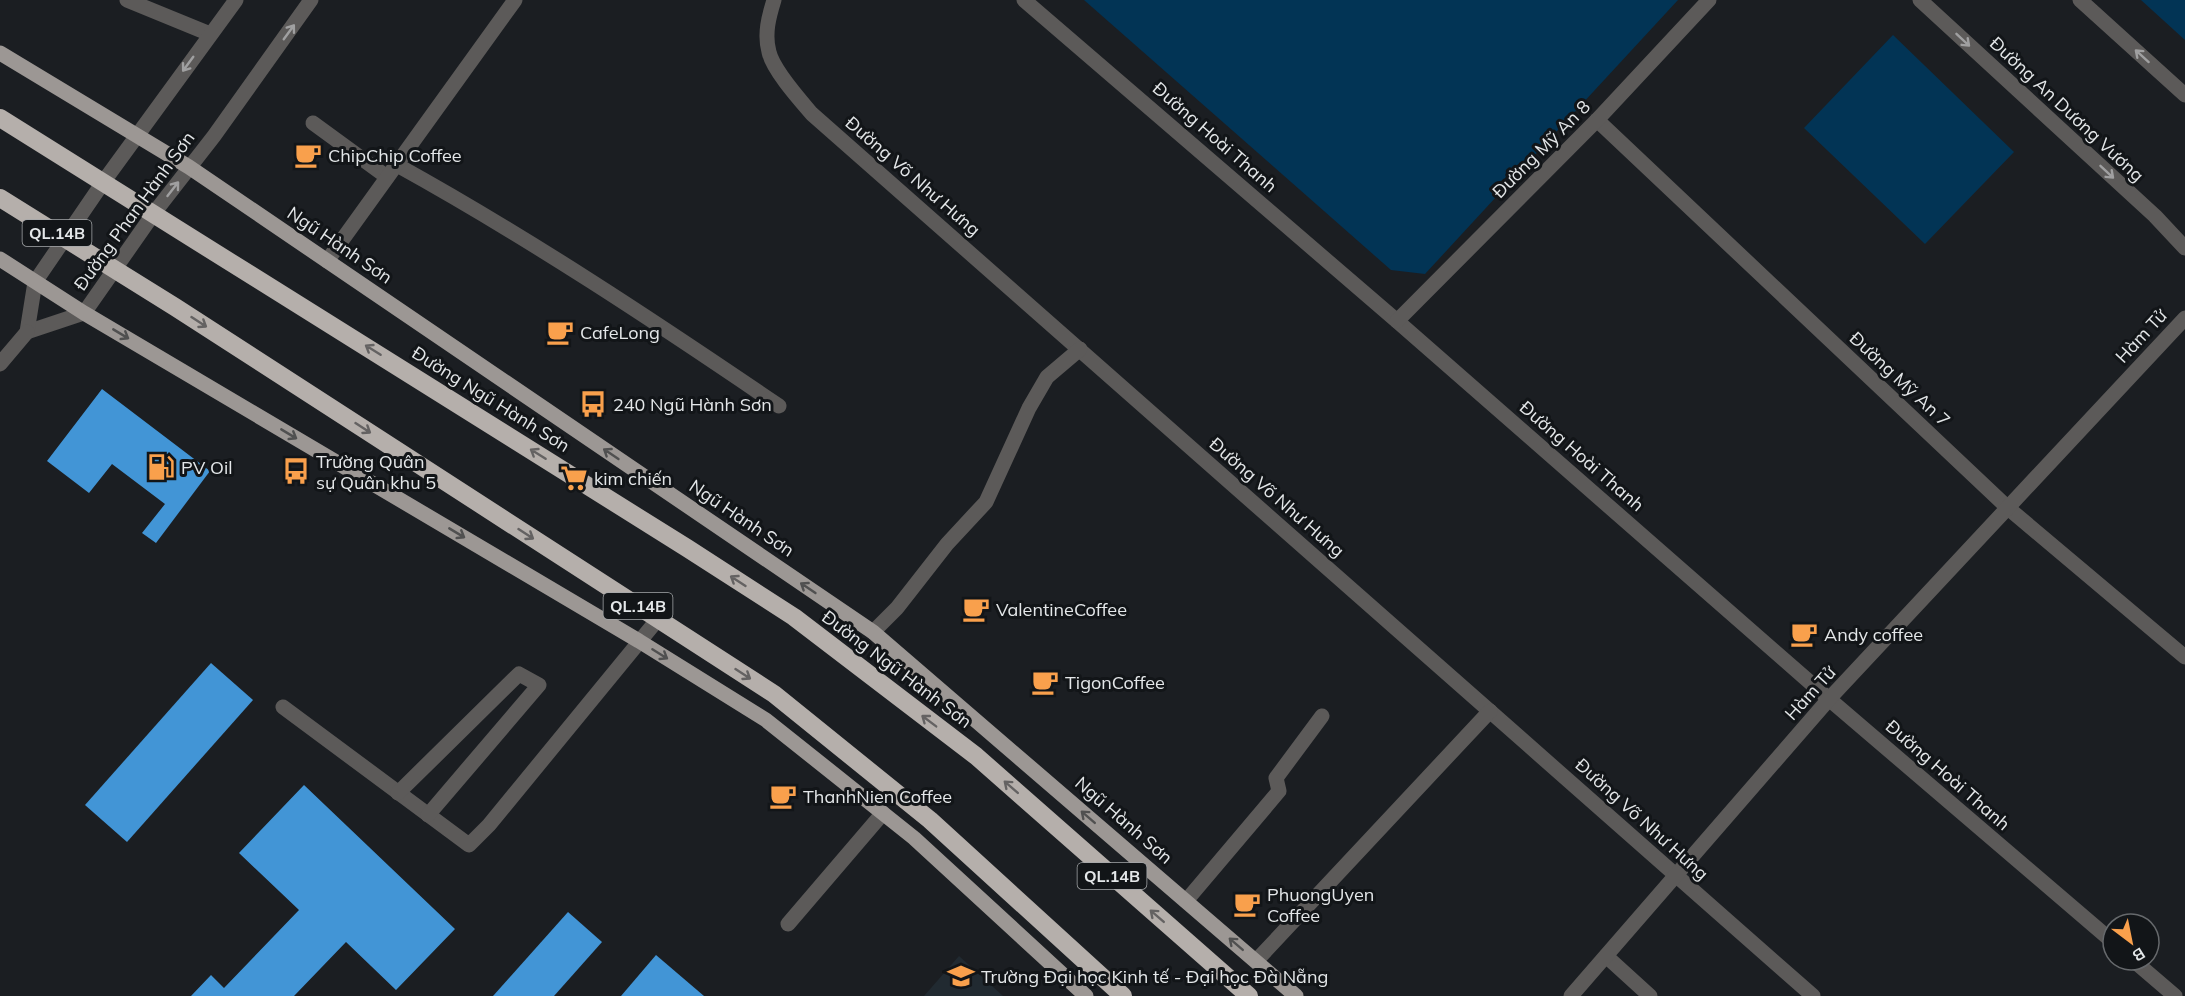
<svg xmlns="http://www.w3.org/2000/svg" width="2185" height="996" viewBox="0 0 2185 996" font-family="Mulish,sans-serif">
	<style>
		.built { fill: #212a31 }
		.garden { fill: #023455 }
		.building { fill: #4295d6 }
		.lines { fill: none; stroke-linecap: round; stroke-linejoin: round }
		.minor { stroke: #5c5a59; stroke-width: 15 }
		.major { stroke: #9c9794; stroke-width: 15 }
		.highway { stroke: #b5afab; stroke-width: 18 }
		.oneway { stroke: #a0a0a1 }
		.oneway2 { stroke: #646262 }
		.oneway3 { stroke: #505050 }
		.labels { text-anchor: middle; dominant-baseline: central; stroke-width: 6; stroke-linejoin: round; paint-order: stroke }
		.shield { fill: #121518; stroke: #a5a8aa; stroke-width: 1.5 }
		.shield-label { font-size: 16px; font-weight: bold; fill: #e4e7e9 }
		.street-label { font-size: 18px; fill: #e4e7e9; stroke: #121518 }
		.poi-label { font-size: 18px; fill: #e4e7e9; stroke: #121518; text-anchor: start }
	</style>
	<rect width="100%" height="100%" fill="#1b1e22"/>
	<polygon class="built" points="959,956 1003,996 924,996"/>
	<g class="garden">
		<polygon points="1084,0 1678,0 1425,274 1391,270"/>
		<polygon points="2141,0 2185,0 2185,40"/>
		<polygon points="1893,35 2014,152 1925,244 1804,128"/>
	</g>
	<g class="building">
		<polygon points="102,389 210,471 156,543 142,533 165,504 112,464 89,493 47,461"/>
		<polygon points="211,663 253,700 127,842 85,805"/>
		<polygon points="304,785 455,929 396,990 346,942 294,996 191,996 211,975 224,988 299,910 239,853"/>
		<polygon points="568,912 602,942 554,996 493,996"/>
		<polygon points="656,955 704,996 621,996"/>
	</g>
	<g class="lines">
		<g class="minor">
			<polyline points="127,0 210,34"/>
			<path d="M774,0C769,16 764,34 769,52C773,70 799,99 812,114L1813,996"/>
			<polyline points="1024,0 1397,321 1829,699 2113,942"/>
			<polyline points="1920,0 2155,216 2185,248"/>
			<polyline points="2080,0 2185,95"/>
			<polyline points="1597,120 2008,508 2185,657"/>
			<polyline points="313,123 387,177"/>
			<path d="M397,165C529,238 654,321 779,406"/>
			<polyline points="327,261 515,0"/>
			<polyline points="1397,321 1597,120 1709,0"/>
			<polyline points="27,332 84,313 154,213 214,136 311,0"/>
			<polyline points="27,332 35,282 104,181 236,0"/>
			<polyline points="0,364 27,332"/>
			<polyline points="873,632 897,608 947,544 986,502 1029,408 1047,377 1080,349"/>
			<polyline points="283,707 469,845 489,825 658,619"/>
			<polyline points="398,793 519,674 539,685 428,815"/>
			<polyline points="1186,901 1279,791 1276,778 1322,716"/>
			<polyline points="788,924 883,813"/>
			<polyline points="1606,956 1650,996"/>
			<polyline points="2133,960 2175,996"/>
			<polyline points="1256,961 1490,711"/>
			<polyline points="1571,996 1829,699 2185,318"/>
		</g>
		<g class="major">
			<polyline points="0,53 189,167 873,632 1296,996"/>
			<polyline points="0,259 84,313 639,641 766,720 914,838 1086,996"/>
		</g>
		<g class="highway">
			<polyline points="0,118 687,548 794,617 976,756 1249,996"/>
			<polyline points="0,198 175,307 774,694 930,820 1123,996"/>
		</g>
	</g>
	<defs><path id="oneway-shaft" d="M-6 0H5M1.5-3L5.5 0L1.5 3" fill="none" stroke-width="1.6" stroke-linecap="round" stroke-linejoin="round" transform="scale(1.5)"/></defs>
	<g class="oneway">
		<use href="#oneway-shaft" transform="translate(289 32) rotate(-54)"/>
		<use href="#oneway-shaft" transform="translate(1963 40) rotate(43)"/>
		<use href="#oneway-shaft" transform="translate(2142 56) rotate(-138)"/>
		<use href="#oneway-shaft" transform="translate(188 64) rotate(126)"/>
		<use href="#oneway-shaft" transform="translate(2107 172) rotate(43)"/>
		<use href="#oneway-shaft" transform="translate(173 189) rotate(-52)"/>
	</g>
	<g class="oneway2">
		<use href="#oneway-shaft" transform="translate(199 322) rotate(33)"/>
		<use href="#oneway-shaft" transform="translate(373 350) rotate(-148)"/>
		<use href="#oneway-shaft" transform="translate(363 428) rotate(33)"/>
		<use href="#oneway-shaft" transform="translate(538 454) rotate(-148)"/>
		<use href="#oneway-shaft" transform="translate(526 534) rotate(33)"/>
		<use href="#oneway-shaft" transform="translate(738 581) rotate(-147)"/>
		<use href="#oneway-shaft" transform="translate(743 674) rotate(33)"/>
		<use href="#oneway-shaft" transform="translate(929 721) rotate(-143)"/>
		<use href="#oneway-shaft" transform="translate(1011 787) rotate(-139)"/>
		<use href="#oneway-shaft" transform="translate(1157 916) rotate(-139)"/>
	</g>
	<g class="oneway3">
		<use href="#oneway-shaft" transform="translate(121 334) rotate(31)"/>
		<use href="#oneway-shaft" transform="translate(289 434) rotate(31)"/>
		<use href="#oneway-shaft" transform="translate(611 454) rotate(-146)"/>
		<use href="#oneway-shaft" transform="translate(457 533) rotate(31)"/>
		<use href="#oneway-shaft" transform="translate(808 588) rotate(-146)"/>
		<use href="#oneway-shaft" transform="translate(660 654) rotate(32)"/>
		<use href="#oneway-shaft" transform="translate(1088 817) rotate(-139)"/>
		<use href="#oneway-shaft" transform="translate(1236 944) rotate(-139)"/>
	</g>
	<defs>
		<symbol id="cafe-bare" viewBox="-9 -9 18 18"><path d="M-5.5-4.5H6V0H3Q3 3.5 0 3.5H-2.5Q-5.5 3.5-5.5 0ZM3-3.2v2h1.7v-2ZM-6 4.5H4V6H-6Z" fill="#f9a04c" stroke="#121518" stroke-width="2.5" paint-order="stroke"/></symbol>
		<symbol id="bus-bare" viewBox="-9 -9 18 18"><path d="M-5-6H5V4H4V6H2V4H-2V6H-4V4H-5ZM-3.5-4V0h7V-4ZM-3.5 1.2v1.5H-2V1.2ZM2 1.2v1.5H3.5V1.2Z" fill="#f9a04c" stroke="#121518" stroke-width="2.5" paint-order="stroke"/></symbol>
		<symbol id="fuel-bare" viewBox="-9 -9 18 18"><path d="M-5.5-6h7V0h2V4h1.3V-2.5L3-4.5l.8-.8L6-3V5H2.5V1h-1V6h-7ZM-4.2-4.7v3.2H.2V-4.7Z" fill="#f9a04c" stroke="#121518" stroke-width="2.5" paint-order="stroke"/></symbol>
		<symbol id="supermarket-bare" viewBox="-9 -9 18 18"><path d="M-6-5.5h2.5l.6 2H6L4.5 2H-2.5L-4.4-4H-6ZM-1.5 3.2a1.3 1.3 0 1 0 .1 0ZM3 3.2a1.3 1.3 0 1 0 .1 0Z" fill="#f9a04c" stroke="#121518" stroke-width="2.5" paint-order="stroke"/></symbol>
		<symbol id="university-bare" viewBox="-9 -9 18 18"><path d="M0-5L7-2L0 1L-7-2ZM-4 1L0 2.5L4 1V4Q0 6-4 4Z" fill="#f9a04c" stroke="#121518" stroke-width="2.5" paint-order="stroke"/></symbol>
	</defs>
	<g fill-rule="evenodd">
		<use href="#cafe-bare" x="289" y="136" width="38" height="38"/>
		<use href="#cafe-bare" x="541" y="313" width="38" height="38"/>
		<use href="#bus-bare" x="574" y="385" width="38" height="38"/>
		<use href="#fuel-bare" x="142" y="448" width="38" height="38"/>
		<use href="#bus-bare" x="277" y="452" width="38" height="38"/>
		<use href="#supermarket-bare" x="555" y="459" width="38" height="38"/>
		<use href="#cafe-bare" x="957" y="590" width="38" height="38"/>
		<use href="#cafe-bare" x="1785" y="615" width="38" height="38"/>
		<use href="#cafe-bare" x="1026" y="663" width="38" height="38"/>
		<use href="#cafe-bare" x="764" y="777" width="38" height="38"/>
		<use href="#cafe-bare" x="1228" y="885" width="38" height="38"/>
		<use href="#university-bare" x="942" y="957" width="38" height="38"/>
	</g>
	<g class="labels">
		<g class="shield">
			<rect x="22.5" y="220" width="69" height="26" rx="4.5"/>
			<rect x="603.5" y="593" width="69" height="26" rx="4.5"/>
			<rect x="1077.5" y="863" width="69" height="26" rx="4.5"/>
		</g>
		<g class="shield-label">
			<text x="57" y="233">QL.14B</text>
			<text x="638" y="606">QL.14B</text>
			<text x="1112" y="876">QL.14B</text>
		</g>
		<g class="street-label">
			<text transform="translate(2067 109) rotate(43)">Đường An Dương Vương</text>
			<text transform="translate(1215 137) rotate(41)">Đường Hoài Thanh</text>
			<text transform="translate(1541 149) rotate(-45)">Đường Mỹ An 8</text>
			<text transform="translate(913 176) rotate(41)">Đường Võ Như Hưng</text>
			<text transform="translate(134 211) rotate(-54)">Đường Phan Hành Sơn</text>
			<text transform="translate(340 245) rotate(34)">Ngũ Hành Sơn</text>
			<text transform="translate(2141 336) rotate(-47)">Hàm Tử</text>
			<text transform="translate(1900 379) rotate(43)">Đường Mỹ An 7</text>
			<text transform="translate(491 399) rotate(32)">Đường Ngũ Hành Sơn</text>
			<text transform="translate(1582 456) rotate(41)">Đường Hoài Thanh</text>
			<text transform="translate(1277 497) rotate(41)">Đường Võ Như Hưng</text>
			<text transform="translate(742 518) rotate(34)">Ngũ Hành Sơn</text>
			<text transform="translate(897 669) rotate(37)">Đường Ngũ Hành Sơn</text>
			<text transform="translate(1810 693) rotate(-48)">Hàm Tử</text>
			<text transform="translate(1948 775) rotate(41)">Đường Hoài Thanh</text>
			<text transform="translate(1642 819) rotate(42)">Đường Võ Như Hưng</text>
			<text transform="translate(1124 820) rotate(41)">Ngũ Hành Sơn</text>
		</g>
		<g class="poi-label">
			<text x="328" y="155">ChipChip Coffee</text>
			<text x="580" y="332">CafeLong</text>
			<text x="613" y="404">240 Ngũ Hành Sơn</text>
			<text x="316" y="461">Trường Quân<tspan x="316" dy="21">sự Quân khu 5</tspan></text>
			<text x="181" y="467">PV Oil</text>
			<text x="594" y="478">kim chiến</text>
			<text x="996" y="609">ValentineCoffee</text>
			<text x="1824" y="634">Andy coffee</text>
			<text x="1065" y="682">TigonCoffee</text>
			<text x="803" y="796">ThanhNien Coffee</text>
			<text x="1267" y="894">PhuongUyen<tspan x="1267" dy="21">Coffee</tspan></text>
			<text x="981" y="976">Trường Đại học Kinh tế - Đại học Đà Nẵng</text>
		</g>
	</g>
	<g transform="translate(2131 942) rotate(148)"><circle r="28" fill="#121518" stroke="#66696c" stroke-width="1.5"/>
	<path d="M0-4.5L10 22L0 15L-10 22Z" fill="#f9a04c"/>
	<text y="-9" font-size="16" font-weight="bold" text-anchor="middle" fill="#e4e7e9">B</text>
	</g>
</svg>
